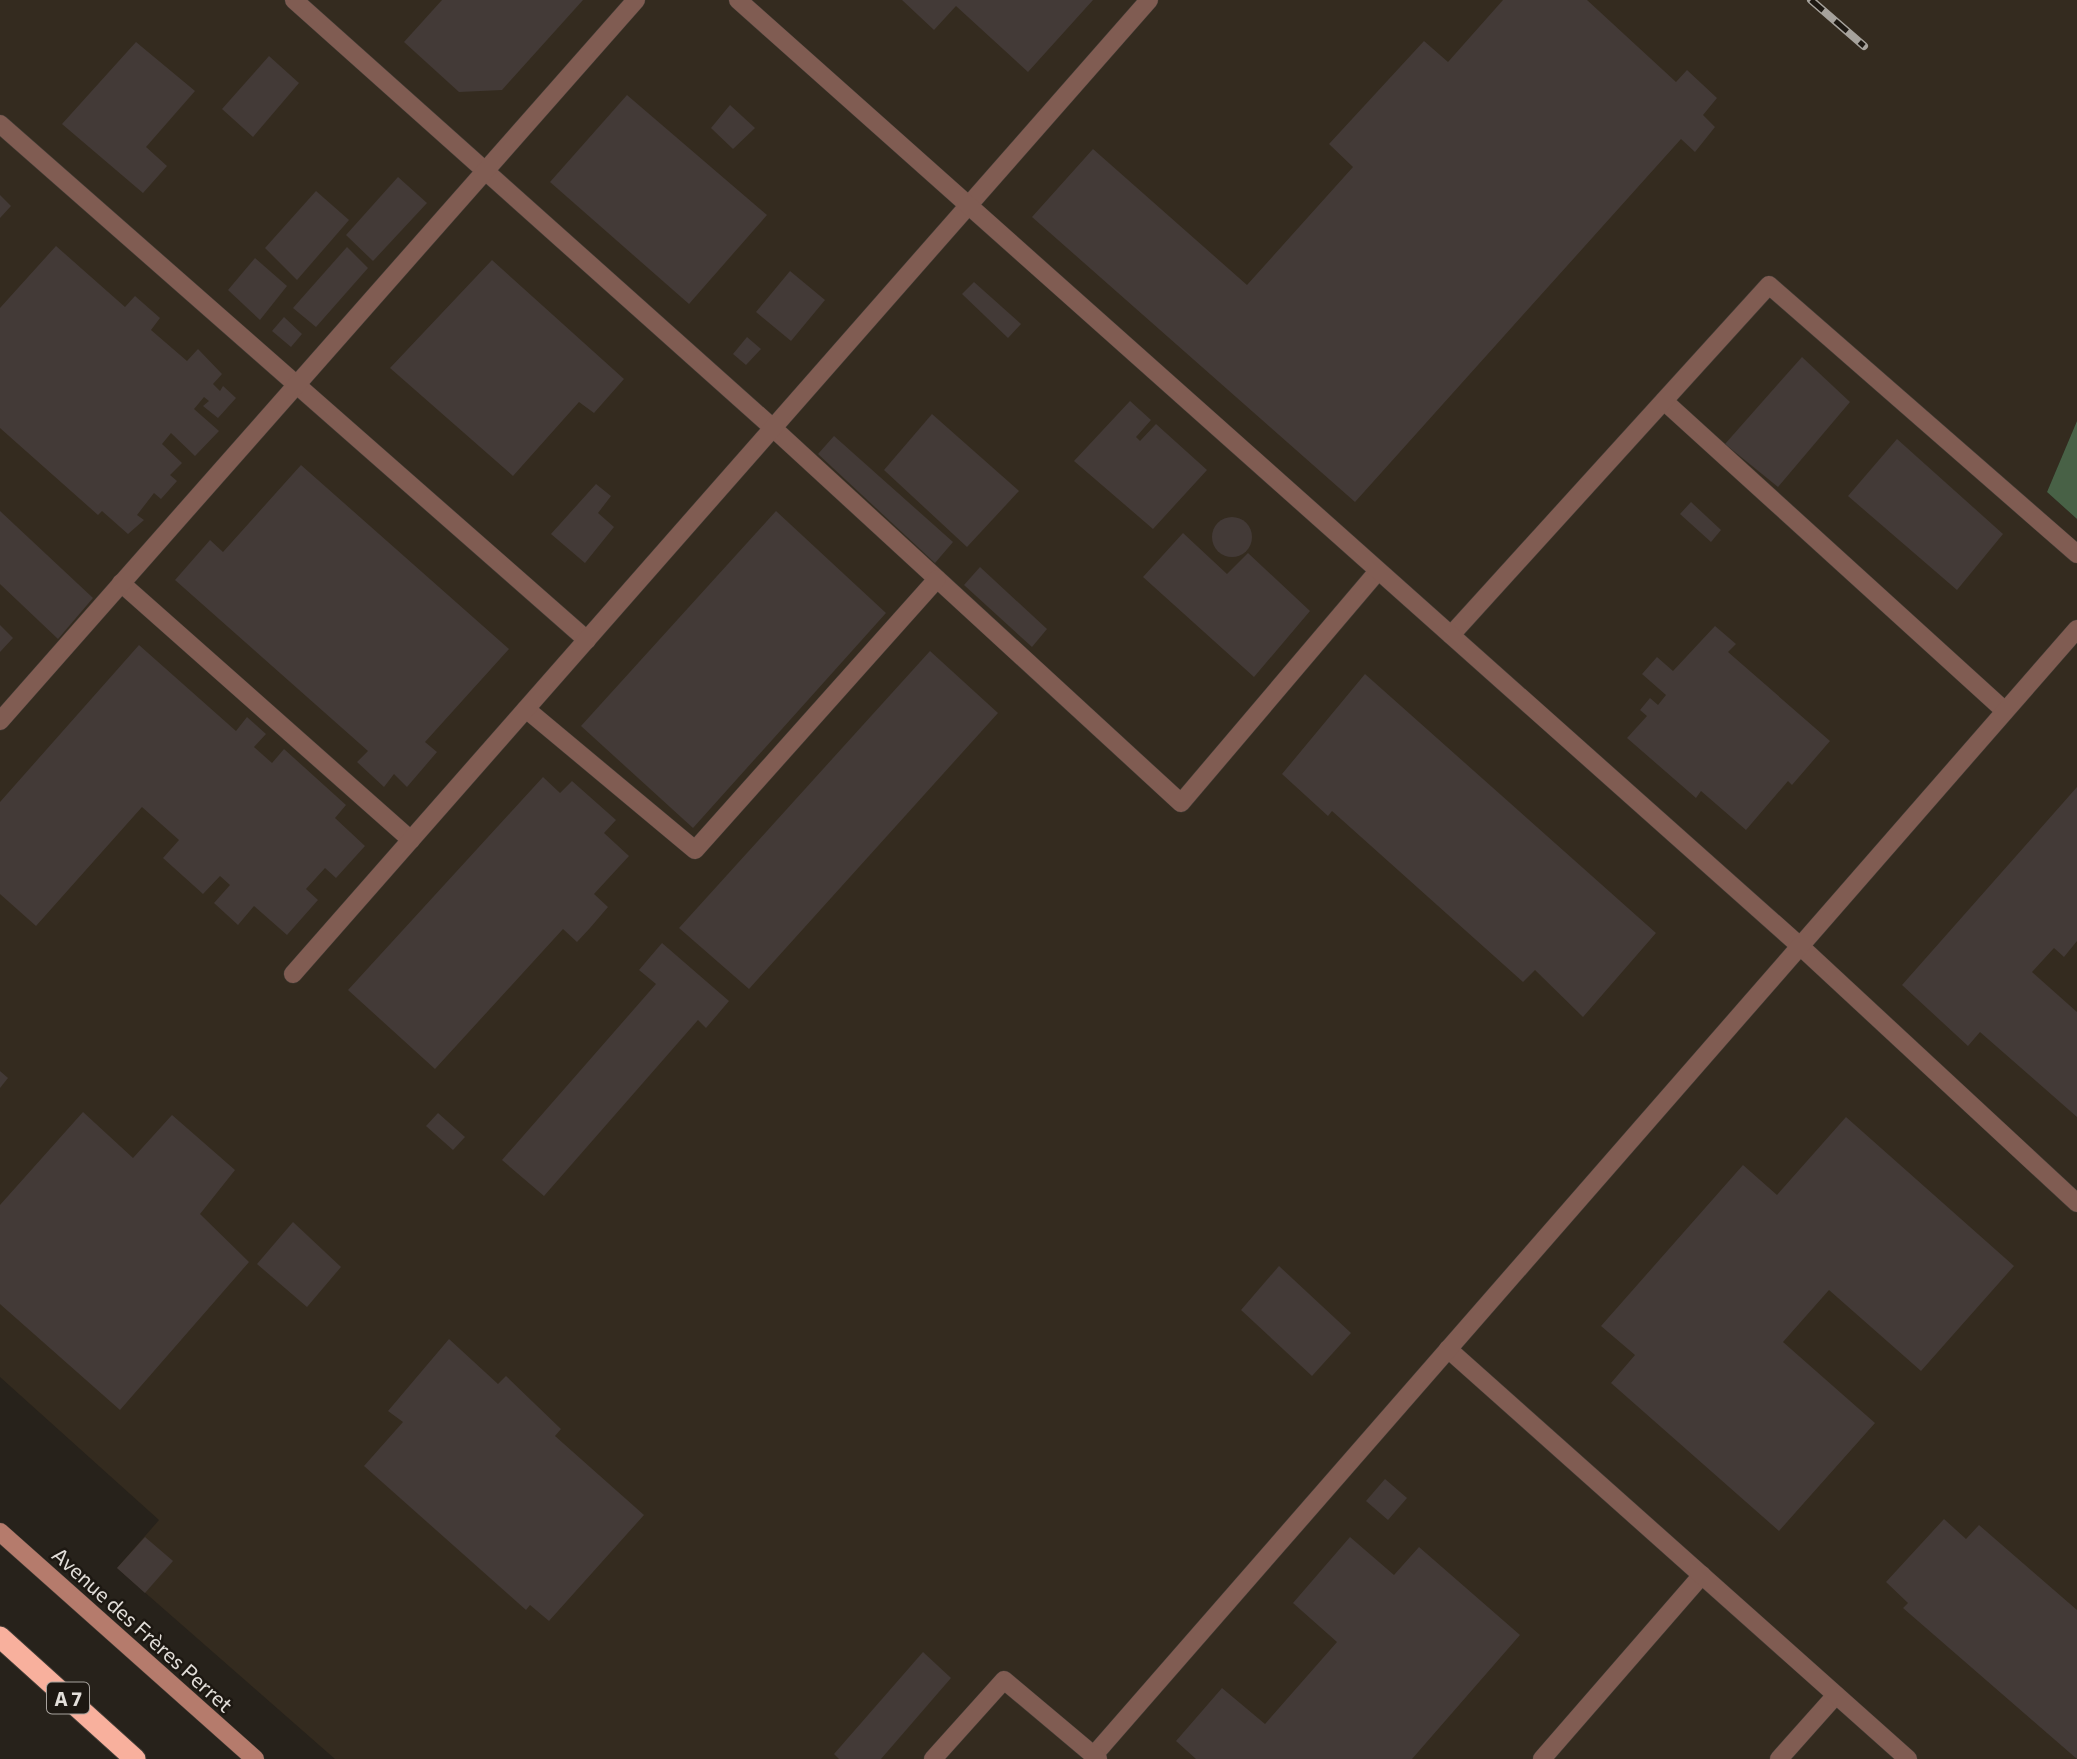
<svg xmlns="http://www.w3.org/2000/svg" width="2077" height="1759" viewBox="0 0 2077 1759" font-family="Commissioner,sans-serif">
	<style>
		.built { fill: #342b1f }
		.forest { fill: #486146 }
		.building { fill: #433a37 }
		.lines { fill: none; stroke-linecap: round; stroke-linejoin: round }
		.lane-casing { stroke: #413c36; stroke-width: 19 }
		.street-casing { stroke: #413c36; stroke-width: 19 }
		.secondary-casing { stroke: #413c36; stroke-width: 19 }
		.highway-casing { stroke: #413c36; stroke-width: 23 }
		.lane { stroke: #805c52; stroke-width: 18 }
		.street { stroke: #805c52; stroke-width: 18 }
		.secondary { stroke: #b57b6c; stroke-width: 18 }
		.highway { stroke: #f8b09d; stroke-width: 21 }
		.rail-casing { stroke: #a6a29c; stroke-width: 8 }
		.rail { stroke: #1d1812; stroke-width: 5; stroke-dasharray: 16; stroke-linecap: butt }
		.labels { text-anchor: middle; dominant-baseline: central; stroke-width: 5; stroke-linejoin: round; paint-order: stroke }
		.shield { fill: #1d1812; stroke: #a8a39e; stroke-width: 2 }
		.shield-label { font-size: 19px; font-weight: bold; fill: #e3dfda }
		.street-label { font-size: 21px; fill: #e3dfda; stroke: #1d1812 }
	</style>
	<rect width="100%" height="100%" fill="#27221b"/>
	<polygon class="built" points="0,0 2077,0 2077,421 2047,492 2077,519 2077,1759 335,1759 117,1568 159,1520 0,1377"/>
	<polygon class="forest" points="2077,421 2077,519 2047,492"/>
	<g class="building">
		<polygon points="442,0 583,0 502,90 459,92 404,42"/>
		<polygon points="902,0 1093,0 1028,72 956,6 934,30"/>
		<polygon points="1503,0 1587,0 1676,82 1687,70 1717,98 1703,115 1715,127 1695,152 1681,139 1355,502 1032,217 1093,149 1247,285 1353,167 1329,144 1424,41 1448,62"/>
		<polygon points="136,42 195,91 146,147 167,166 143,193 62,124"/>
		<polygon points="269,56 299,83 253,137 222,109"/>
		<polygon points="627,95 767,215 689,304 550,182"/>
		<polygon points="730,105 755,128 733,149 711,128"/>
		<polygon points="398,177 427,203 373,261 346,235"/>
		<polygon points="316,191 349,220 297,280 265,248"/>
		<polygon points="0,195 11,206 0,218"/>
		<polygon points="56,246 125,307 135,296 160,318 151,330 187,361 198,349 222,374 213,384 220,391 223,386 236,398 218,418 203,406 209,401 204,397 194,409 219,431 195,456 171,433 162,444 182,463 170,475 177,481 161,499 154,493 137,515 144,520 128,534 102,511 98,515 0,428 0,308"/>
		<polygon points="347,247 368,268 316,327 293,308"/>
		<polygon points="255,258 287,286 260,320 228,290"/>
		<polygon points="492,260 624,379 594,413 579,402 513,476 390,368"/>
		<polygon points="790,271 825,300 791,341 756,312"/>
		<polygon points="974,282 1021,324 1008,338 962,294"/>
		<polygon points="284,317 302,334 291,347 272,331"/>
		<polygon points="747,337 761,349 746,365 733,354"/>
		<polygon points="1802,357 1850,402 1778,487 1725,444"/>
		<polygon points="1130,401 1151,420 1136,437 1140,441 1156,424 1207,470 1153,529 1074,461"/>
		<polygon points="932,414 1019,491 967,547 884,470"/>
		<polygon points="834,436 953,542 935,563 818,454"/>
		<polygon points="1897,439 2003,534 1957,590 1848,496"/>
		<polygon points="301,465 509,649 425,742 437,752 407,787 394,774 384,787 357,762 368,751 175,580 210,540 223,552"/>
		<polygon points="596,484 611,496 598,513 614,527 585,563 551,534"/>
		<polygon points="1691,502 1721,530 1711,542 1680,514"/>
		<polygon points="0,511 93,598 58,639 0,584"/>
		<polygon points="776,511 886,613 693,828 581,726"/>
		<circle cx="1232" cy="537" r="20"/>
		<polygon points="1183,533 1227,574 1248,553 1310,611 1254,677 1143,577"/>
		<polygon points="980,567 1047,629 1032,647 964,585"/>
		<polygon points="0,625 13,638 0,652"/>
		<polygon points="1715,626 1736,644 1728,652 1830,741 1792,785 1788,781 1746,830 1701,791 1696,798 1627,738 1647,716 1640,710 1650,698 1658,705 1666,695 1642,674 1657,657 1673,671"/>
		<polygon points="139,645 236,731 247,717 266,734 254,747 272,763 284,749 346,805 335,818 365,846 336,878 325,868 306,889 318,900 287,935 254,906 238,925 214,903 230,885 220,876 203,894 163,858 179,840 142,807 36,926 0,894 0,802"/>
		<polygon points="930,651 998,713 749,989 679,928"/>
		<polygon points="1365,674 1656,933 1583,1017 1535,970 1523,982 1332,811 1328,816 1282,774"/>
		<polygon points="543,777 560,793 572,781 616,820 604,833 629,856 594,894 608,907 590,928 577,942 563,929 435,1069 348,990"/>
		<polygon points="2077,787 2077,941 2064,957 2054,948 2032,972 2077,1012 2077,1117 1980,1032 1968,1046 1902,985"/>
		<polygon points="662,943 729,1001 706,1028 698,1020 544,1196 502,1160 656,984 639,970"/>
		<polygon points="0,1071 8,1078 0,1088"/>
		<polygon points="83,1112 133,1158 172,1115 235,1170 200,1214 249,1262 120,1410 0,1304 0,1205"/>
		<polygon points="438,1113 465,1137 453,1150 426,1126"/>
		<polygon points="1846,1117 2014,1266 1921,1371 1829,1290 1783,1342 1875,1423 1779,1531 1611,1383 1635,1355 1601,1326 1743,1165 1777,1195"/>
		<polygon points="293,1222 341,1267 307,1307 257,1264"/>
		<polygon points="1279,1266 1351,1333 1312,1376 1241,1310"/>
		<polygon points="449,1339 498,1384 506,1376 561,1429 555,1436 644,1515 549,1621 530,1605 526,1610 364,1466 403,1422 388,1411"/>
		<polygon points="1385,1479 1407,1498 1388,1520 1366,1501"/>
		<polygon points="1944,1519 1966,1539 1979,1525 2077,1610 2077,1759 1903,1608 1908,1603 1886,1582"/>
		<polygon points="145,1537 173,1561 145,1593 117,1568"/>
		<polygon points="1350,1537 1394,1575 1419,1547 1520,1635 1412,1759 1196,1759 1176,1741 1222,1688 1265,1724 1337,1642 1293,1603"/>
		<polygon points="923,1652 951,1678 881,1759 839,1759 834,1754"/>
	</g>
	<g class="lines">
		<defs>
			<g id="lane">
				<polyline points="294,0 773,428 1181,803 1378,571"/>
				<polyline points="0,124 587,640"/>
				<polyline points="1664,401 2005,711"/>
				<polyline points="121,583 411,840"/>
				<polyline points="1451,635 1769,285 2077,554"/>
				<polyline points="526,709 695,850 937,579"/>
				<polyline points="293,974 1149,0"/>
				<polyline points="1542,1759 1702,1575"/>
				<polyline points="1779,1759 1836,1695"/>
			</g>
			<g id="street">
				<polyline points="738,0 1800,946 2077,1203"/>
				<polyline points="0,721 636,0"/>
				<polyline points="1448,1349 1908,1759"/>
				<polyline points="1094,1755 2077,629"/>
				<polyline points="933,1759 1004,1680 1098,1759"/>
			</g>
			<polyline id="secondary" points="0,1532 255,1759"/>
			<polyline id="highway" points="0,1637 135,1759"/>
		</defs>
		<use href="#lane" class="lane-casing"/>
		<use href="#street" class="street-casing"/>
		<use href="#secondary" class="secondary-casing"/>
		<use href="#highway" class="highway-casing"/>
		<use href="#lane" class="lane"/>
		<use href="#street" class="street"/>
		<use href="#secondary" class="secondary"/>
		<use href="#highway" class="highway"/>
		<defs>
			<polyline id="rail" points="1811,0 1864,46"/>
		</defs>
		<use href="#rail" class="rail-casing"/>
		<use href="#rail" class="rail"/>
	</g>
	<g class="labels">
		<rect class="shield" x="47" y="1682.5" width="42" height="31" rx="5"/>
		<g class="shield-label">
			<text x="68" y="1698">A 7</text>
		</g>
		<g class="street-label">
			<text transform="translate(143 1629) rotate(42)">Avenue des Frères Perret</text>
		</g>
	</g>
</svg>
